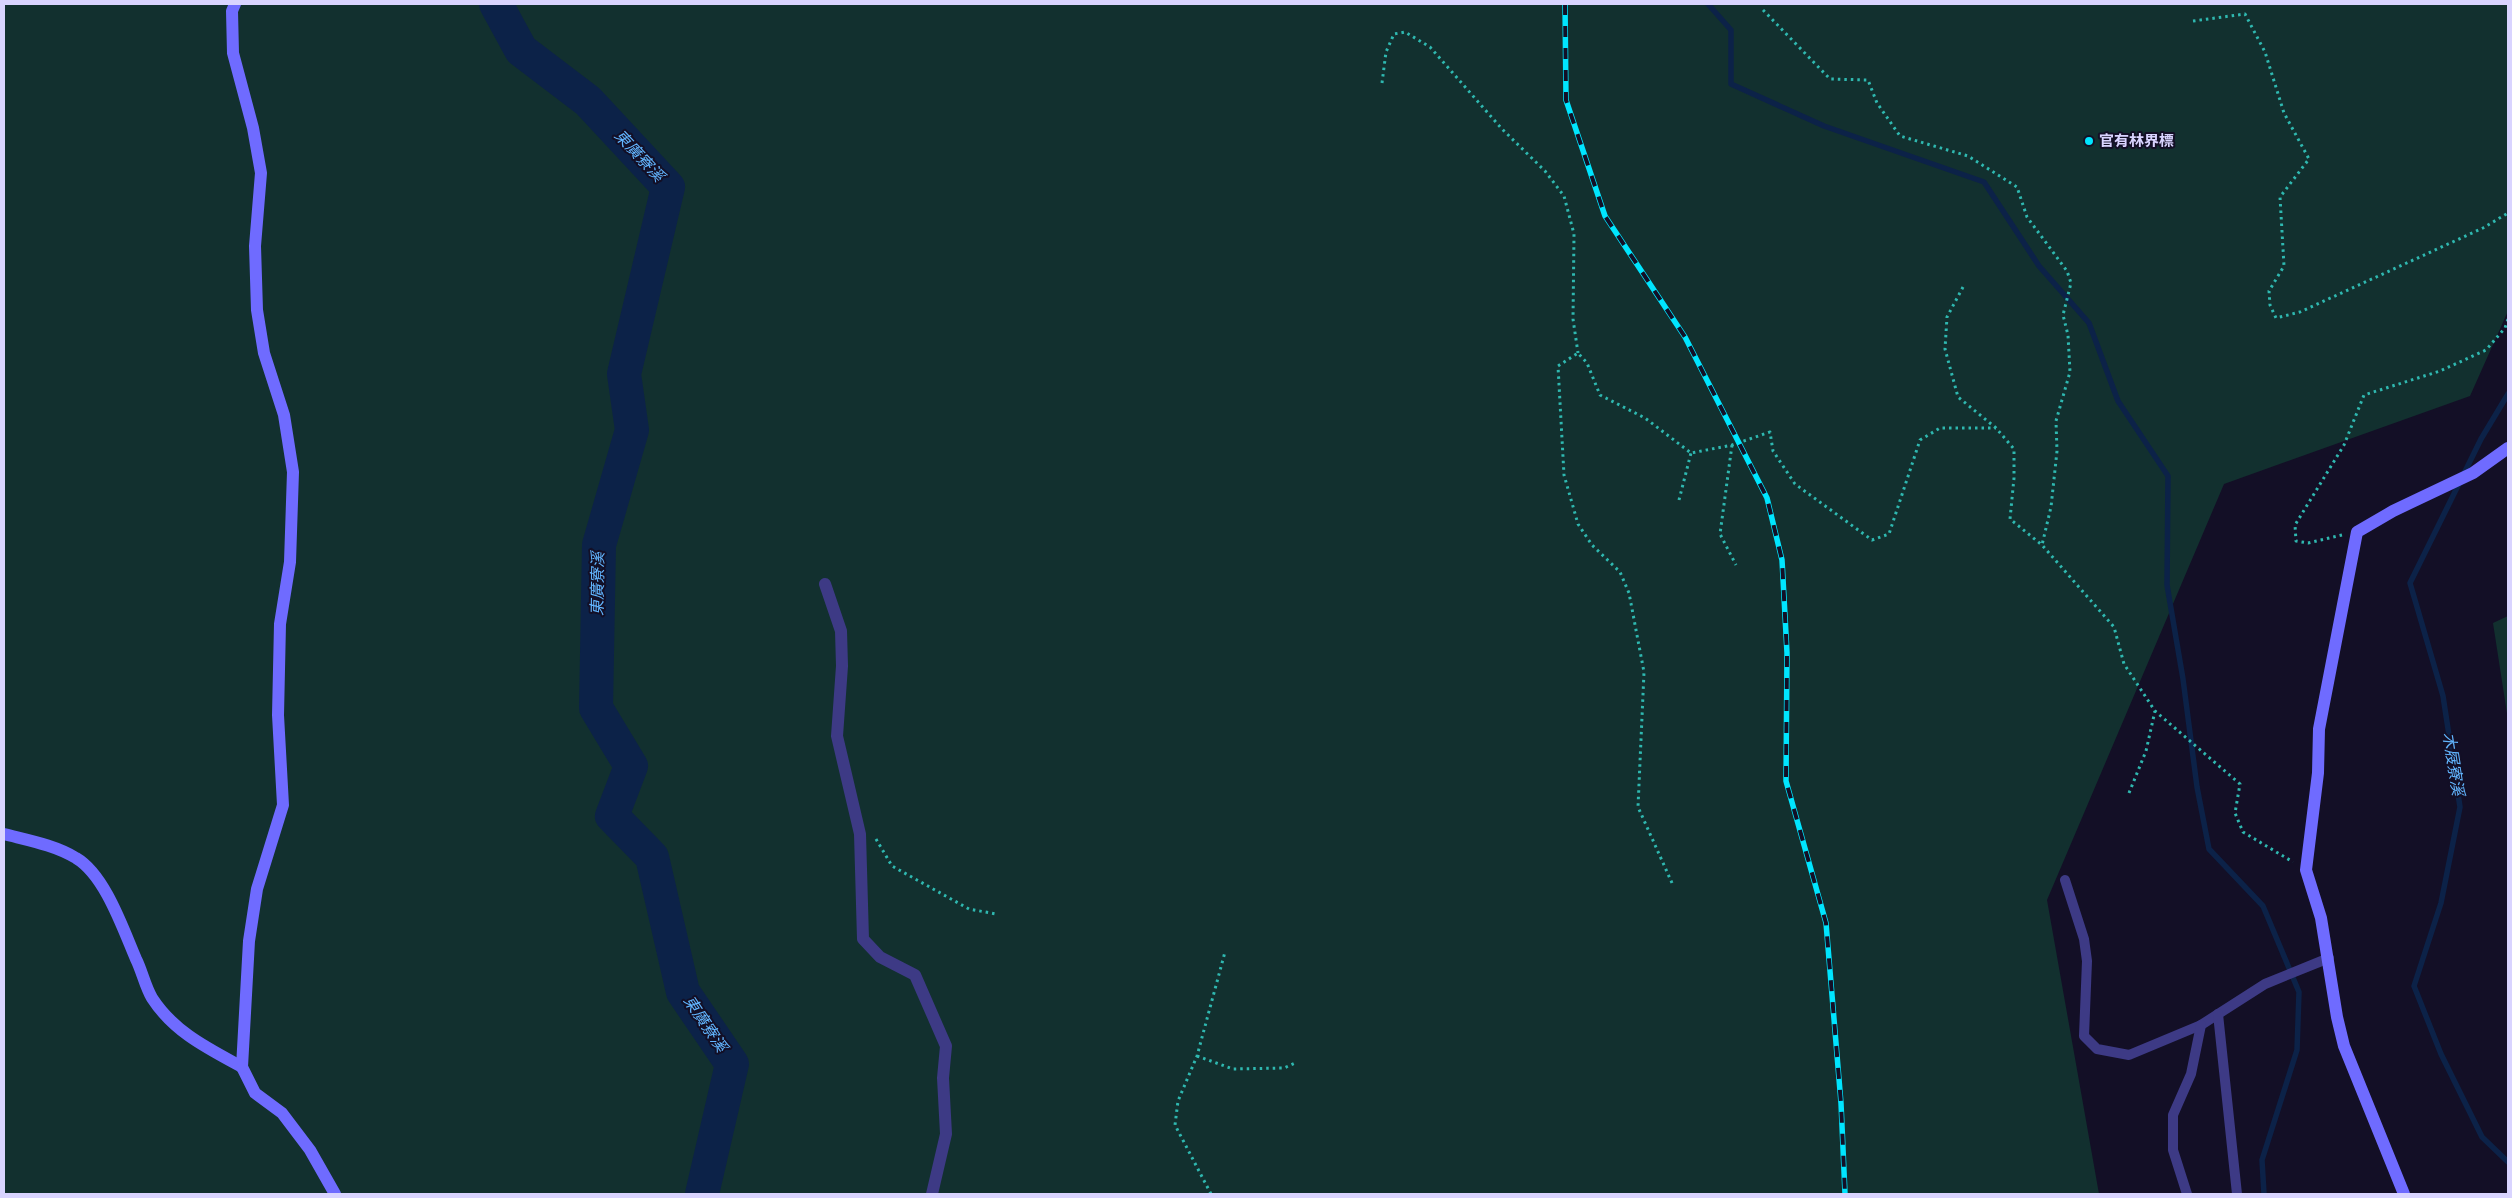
<svg xmlns="http://www.w3.org/2000/svg" width="2512" height="1198" viewBox="0 0 2512 1198" font-family="'Varela Round','Noto Sans TC',sans-serif">
	<style>
		.green { fill: #12302f }
		.lines { fill: none; stroke-linecap: round; stroke-linejoin: round }
		.stream { stroke: #0c2248; stroke-width: 5.5 }
		.river { stroke: #0c2248; stroke-width: 34 }
		.path { stroke: #2fb8b0; stroke-width: 3; stroke-dasharray: 2.5 4; stroke-linecap: butt }
		.lane { stroke: #3d3a85; stroke-width: 10 }
		.street { stroke: #3d3a85; stroke-width: 12 }
		.secondary { stroke: #6f6bff; stroke-width: 12 }
		.rail-casing { stroke: #00e5ff; stroke-width: 5.5 }
		.rail { stroke: #130f26; stroke-width: 4; stroke-dasharray: 11; stroke-linecap: butt }
		.poi-dot { fill: #00e5ff; stroke: #130f26; stroke-width: 2 }
		.labels { text-anchor: middle; dominant-baseline: central; stroke-width: 4; stroke-linejoin: round; paint-order: stroke }
		.poi-label { font-size: 15px; font-weight: bold; fill: #d9d4ff; stroke: #130f26; text-anchor: start }
		.water-label { font-size: 16px; font-style: italic; fill: #62b6ff; stroke: #130f26 }
	</style>
	<rect width="100%" height="100%" fill="#130f26"/>
	<g class="green">
		<polygon points="4,4 2508,4 2508,311 2470,396 2224,484 2047,900 2099,1194 4,1194"/>
		<polygon points="2508,616 2508,720 2493,623"/>
	</g>
	<g class="lines">
		<g class="stream">
			<polyline points="1708,4 1731,30 1731,84 1824,126 1984,182 2039,266 2089,323 2118,401 2168,476 2167,585 2183,679 2197,787 2209,849 2263,906 2299,992 2297,1050 2262,1160 2264,1194"/>
			<polyline points="2508,394 2481,439 2410,583 2443,696 2460,807 2441,903 2414,986 2441,1054 2482,1137 2508,1162"/>
		</g>
		<polyline class="river" points="496,4 521,50 588,101 668,187 624,374 632,430 599,545 596,708 631,766 612,816 652,857 683,992 732,1064 702,1194"/>
		<g class="path">
			<polyline points="1763,10 1830,79 1868,80 1877,103 1900,136 1968,156 2017,187 2027,217 2067,271 2071,283 2063,315 2068,335 2070,372 2056,421 2057,451 2051,507 2042,545"/>
			<polyline points="2193,21 2245,14 2265,52 2284,113 2309,159 2280,197 2284,266 2269,291 2270,305 2276,318 2300,312 2483,228 2508,213"/>
			<polyline points="1382,83 1386,52 1394,34 1405,32 1430,47 1502,129 1545,171 1564,196 1574,234 1573,319 1578,353"/>
			<polyline points="1963,287 1947,317 1945,349 1958,397 1996,428 2014,449 2014,478 2010,519 2042,545 2114,627 2124,664 2155,711 2240,784 2235,813 2243,832 2293,862"/>
			<polyline points="1732,445 1720,534 1736,565"/>
			<polyline points="1679,500 1691,453"/>
			<polyline points="2342,535 2308,543 2296,541 2295,525 2344,445 2364,395 2440,371 2486,350 2505,328 2508,319"/>
			<polyline points="2129,793 2146,751 2155,711"/>
			<polyline points="876,839 892,866 969,909 996,914"/>
			<polyline points="1672,883 1638,807 1644,672 1629,593 1620,572 1592,545 1578,524 1564,475 1558,366 1578,353 1587,363 1600,395 1645,418 1691,453 1732,445 1770,432 1773,451 1795,484 1872,540 1889,534 1920,440 1940,428 1996,428"/>
			<polyline points="1197,1056 1233,1069 1284,1068 1295,1063"/>
			<polyline points="1211,1194 1175,1125 1178,1101 1197,1056 1225,952"/>
		</g>
		<g class="lane">
			<polyline points="2065,880 2084,939 2087,961 2084,1036 2097,1049 2129,1055 2201,1025 2265,984 2329,958"/>
			<polyline points="2218,1014 2237,1194"/>
			<polyline points="2187,1194 2173,1150 2173,1115 2191,1074 2201,1025"/>
		</g>
		<polyline class="street" points="825,584 841,631 842,666 837,736 860,834 863,939 880,957 915,975 946,1046 943,1078 946,1134 932,1194"/>
		<g class="secondary">
			<polyline points="235,4 232,11 233,53 253,128 261,173 255,246 257,310 264,353 284,415 293,472 290,562 280,624 278,715 283,805 257,889 249,941 242,1067 255,1093 282,1113 310,1150 335,1194"/>
			<path d="M4,834C27,840 55,845 76,858C105,875 123,929 136,959C142,971 145,986 152,998C174,1032 207,1048 242,1067"/>
			<polyline points="2404,1194 2344,1046 2337,1017 2321,918 2306,870 2318,773 2319,729 2357,532 2393,511 2473,473 2508,448"/>
		</g>
		<defs>
			<polyline id="rail" points="1565,4 1566,100 1605,216 1685,337 1767,498 1782,560 1787,653 1786,781 1826,923 1841,1103 1845,1194"/>
		</defs>
		<use href="#rail" class="rail-casing"/>
		<use href="#rail" class="rail"/>
	</g>
	<circle class="poi-dot" cx="2089" cy="141" r="5"/>
	<g class="labels">
		<g class="poi-label">
			<text x="2099" y="141">官有林界標</text>
		</g>
		<g class="water-label">
			<text transform="translate(639 156) rotate(47)">東廣寮溪</text>
			<text transform="translate(598 584) rotate(-89)">東廣寮溪</text>
			<text transform="translate(2453 764) rotate(81)">木屐寮溪</text>
			<text transform="translate(705 1024) rotate(56)">東廣寮溪</text>
		</g>
	</g>
	<rect width="2512" height="1198" fill="none" stroke="#d9d4ff" stroke-width="10"/>
</svg>
